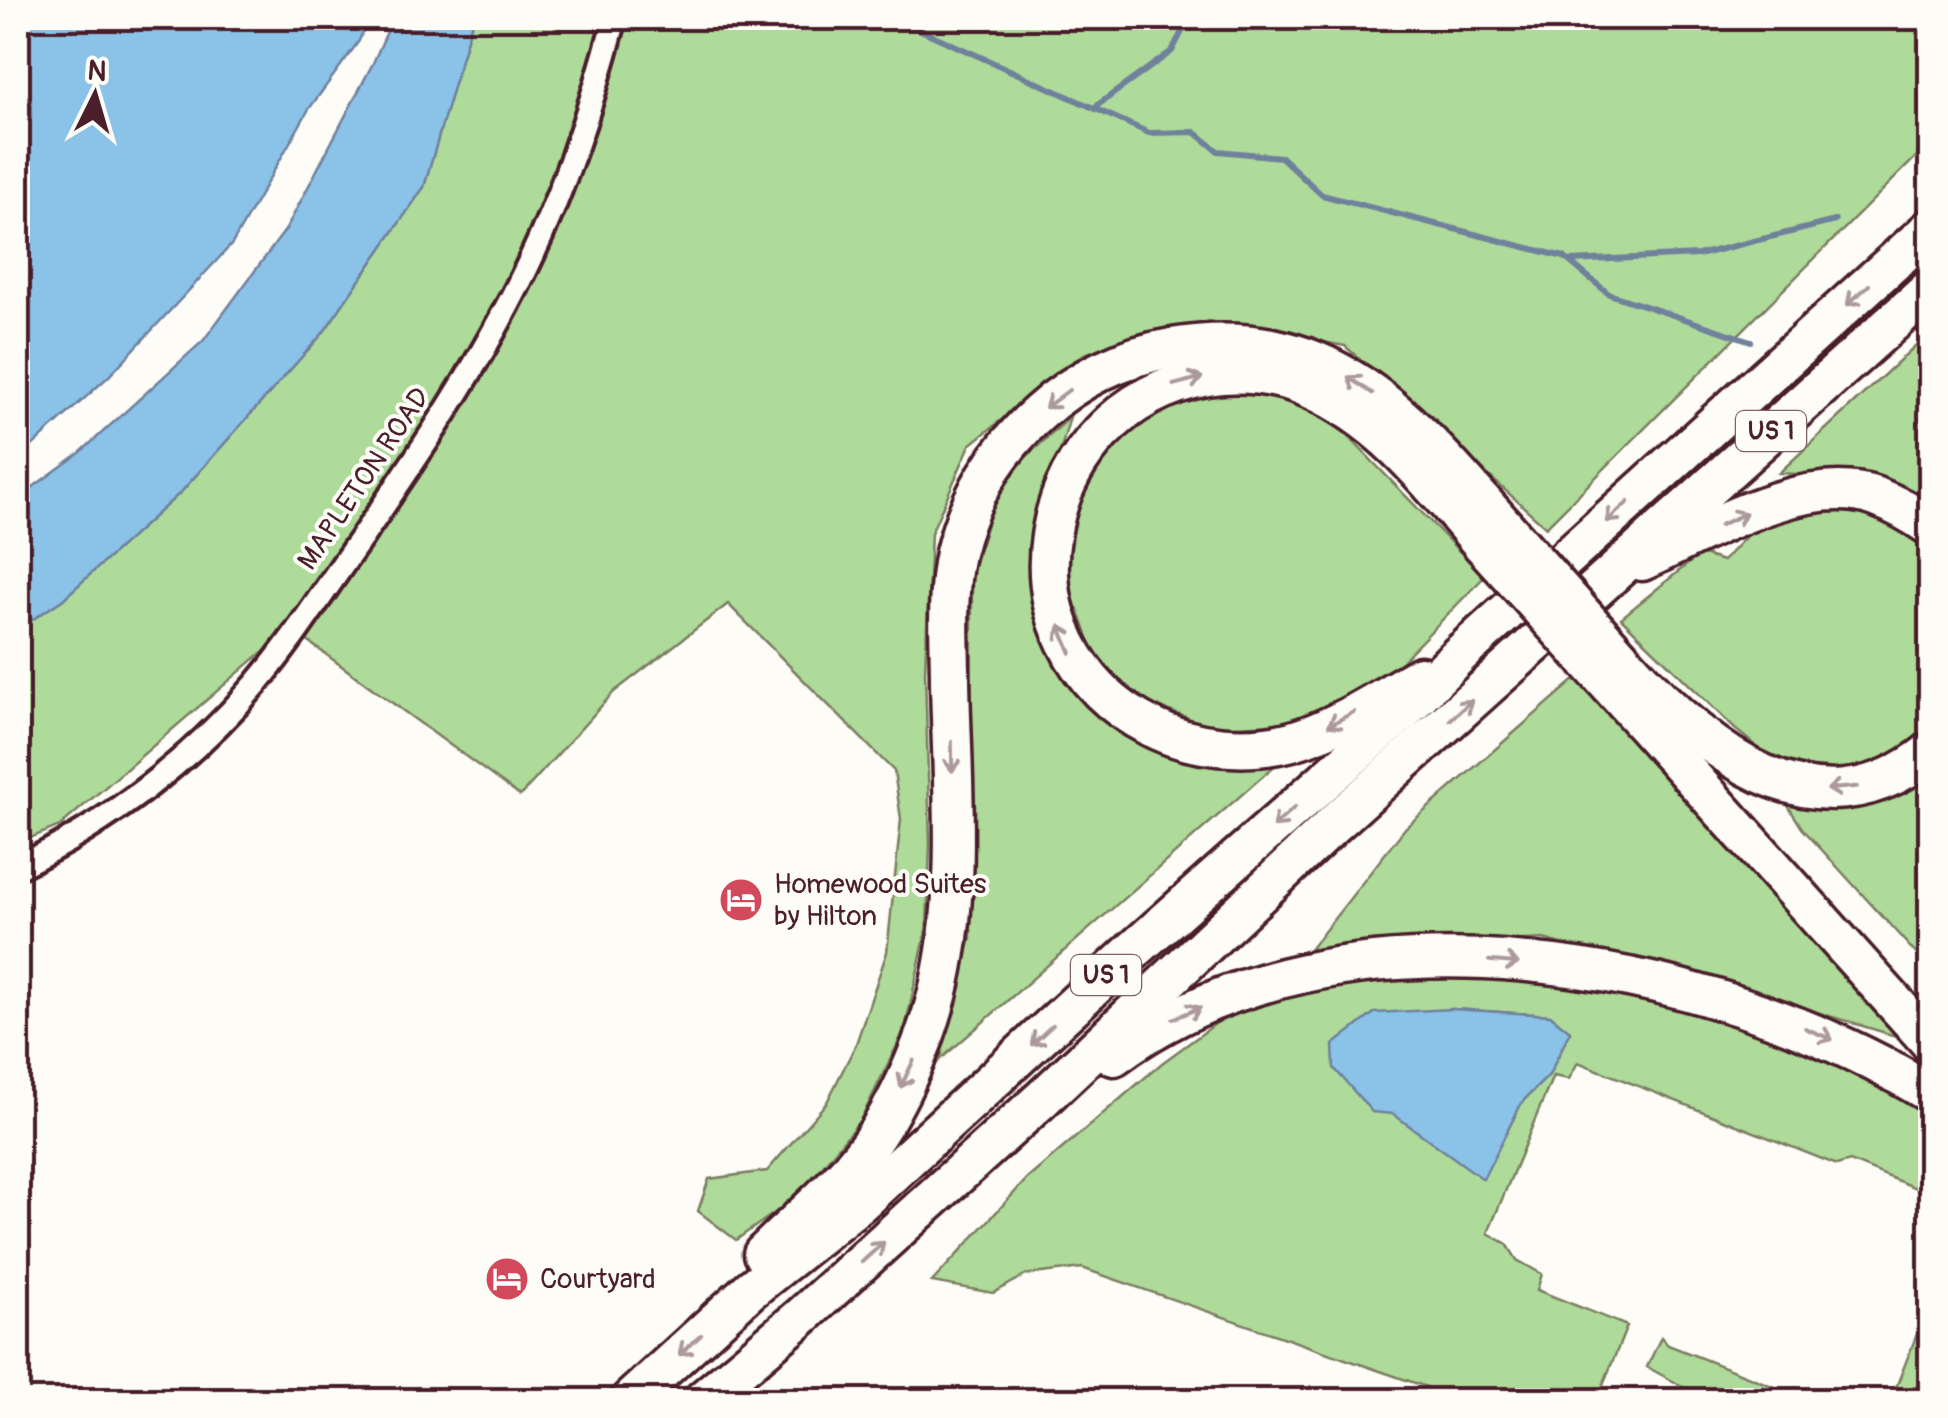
<svg xmlns="http://www.w3.org/2000/svg" width="1948" height="1418" viewBox="0 0 1948 1418" font-family="Pangolin,sans-serif">
	<style>
		.green { fill: #aedb99; stroke: #7c7d62; stroke-width: 2.5; fill-rule: evenodd }
		.water { fill: #8ac2e8; stroke: #70819c; stroke-width: 2.5 }
		.lines { fill: none; stroke-linecap: round; stroke-linejoin: round }
		.stream { stroke: #70819c; stroke-width: 6 }
		.minor-casing { stroke: #4a1f2b; stroke-width: 30 }
		.trunk-casing { stroke: #4a1f2b; stroke-width: 45 }
		.minor { stroke: #fdfcf7; stroke-width: 22 }
		.trunk { stroke: #fdfcf7; stroke-width: 38 }
		.trunk-bridge-casing { stroke: #4a1f2b; stroke-width: 45; stroke-linecap: butt }
		.trunk-bridge { stroke: #fdfcf7; stroke-width: 38 }
		.oneway { stroke: #ac999b }
		.labels { text-anchor: middle; dominant-baseline: central; stroke-width: 8; stroke-linejoin: round; paint-order: stroke }
		.shield { fill: #fdfcf7; stroke: #806168; stroke-width: 2.5 }
		.shield-label { font-size: 25px; font-weight: bold; fill: #4a1f2b }
		.street-label { font-size: 28px; fill: #4a1f2b; stroke: #fdfcf7 }
		.poi-label { font-size: 28px; fill: #4a1f2b; stroke: #fdfcf7; text-anchor: start }
	</style>
	<rect width="100%" height="100%" fill="#fdfcf7"/>
	<filter id="ink" filterUnits="userSpaceOnUse"><feTurbulence type="fractalNoise" baseFrequency=".01" numOctaves="2"/><feDisplacementMap in="SourceGraphic" scale="20" xChannelSelector="R" yChannelSelector="G"/><feConvolveMatrix kernelMatrix="1 2 1 2 8 2 1 2 1" color-interpolation-filters="sRGB"/></filter>
	<g filter="url(#ink)">
		<g class="green">
			<polygon points="473,18 1930,18 1930,143 1546,527 1345,346 1209,321 1084,354 970,445 931,533 925,672 930,844 927,927 905,1029 861,1119 797,1197 736,1240 698,1211 709,1179 767,1171 827,1102 856,1044 887,952 901,819 894,771 728,604 614,692 520,796 306,640 260,654 60,826 18,843 18,629 62,600 181,492 323,333 424,187"/>
			<polygon points="1930,332 1930,504 1870,478 1779,473"/>
			<polygon points="1214,389 1317,404 1484,577 1394,669 1298,723 1212,727 1105,687 1080,615 1061,574 1074,492 1135,420"/>
			<polygon points="1070,417 1030,557 1047,649 1113,724 1186,758 1296,747 940,1060 971,938 972,573 1000,481"/>
			<polygon points="1826,505 1901,519 1930,552 1930,735 1894,760 1837,775 1779,765 1735,729 1621,618 1700,554 1723,561 1764,517"/>
			<polygon points="1578,677 1853,966 1896,1036 1783,1002 1543,939 1308,952 1406,827"/>
			<polygon points="1930,773 1930,969 1802,828 1783,798 1864,804 1923,780"/>
			<path d="M1486,976L1588,985L1731,1018L1930,1104V1194L1850,1161L1837,1165L1578,1062L1569,1079L1553,1076L1488,1233L1507,1244L1517,1260L1542,1274L1537,1290L1627,1326L1597,1400H1464L1082,1268L1026,1275L993,1293L932,1282L1027,1179L1162,1063L1218,1022L1281,993L1359,978ZM1452,1009L1550,1015L1570,1031L1549,1075L1522,1102L1483,1178L1393,1113Z"/>
			<polygon points="1930,1301 1930,1400 1891,1400"/>
			<polygon points="1661,1337 1668,1345 1808,1400 1708,1400 1647,1367"/>
		</g>
		<g class="water">
			<polygon points="18,18 368,18 359,41 309,109 232,244 109,376 18,459"/>
			<polygon points="393,18 473,18 424,187 323,333 181,492 62,600 18,629 18,498 81,452 203,341 286,229 373,63"/>
			<polygon points="1452,1009 1550,1015 1570,1031 1549,1075 1522,1102 1483,1179 1393,1114 1372,1112 1334,1068 1333,1045 1374,1013"/>
		</g>
		<g class="lines">
			<g class="stream">
				<polyline points="894,18 1149,133 1195,132 1218,151 1281,157 1322,195 1564,257 1609,294 1751,341"/>
				<polyline points="1095,107 1172,51 1189,18"/>
				<polyline points="1570,261 1698,255 1835,221"/>
			</g>
			<defs>
				<path id="minor" d="M18,867C108,824 191,760 256,684C295,638 327,586 362,537C422,450 481,363 527,267C565,188 593,101 615,18"/>
				<g id="trunk">
					<path d="M1642,561C1706,532 1805,472 1876,497C1895,504 1914,515 1930,526"/>
					<path d="M1623,660C1702,748 1814,845 1930,752"/>
					<path d="M1420,676C1379,699 1337,728 1292,741C1247,753 1192,748 1151,727C988,644 1030,409 1207,376C1240,370 1280,375 1311,389C1385,422 1432,485 1483,545"/>
					<polyline points="1604,679 1930,1042"/>
					<path d="M1114,1056C1336,891 1709,957 1930,1093"/>
					<path d="M763,1254C794,1223 831,1193 859,1158C894,1115 923,1049 937,996C963,894 952,785 950,681C950,639 946,595 955,553C968,499 997,450 1039,413C1076,379 1123,356 1172,348C1332,321 1409,419 1504,526"/>
					<polyline points="630,1400 750,1290 862,1201 1136,948 1401,713 1458,656 1930,229"/>
					<polyline points="703,1400 800,1318 1043,1098 1336,822 1930,289"/>
				</g>
			</defs>
			<use href="#minor" class="minor-casing"/>
			<use href="#trunk" class="trunk-casing"/>
			<use href="#minor" class="minor"/>
			<use href="#trunk" class="trunk"/>
			<defs>
				<g id="trunk-bridge">
					<polyline points="1504,526 1623,660"/>
					<polyline points="1483,545 1604,679"/>
				</g>
			</defs>
			<use href="#trunk-bridge" class="trunk-bridge-casing"/>
			<use href="#trunk-bridge" class="trunk-bridge"/>
		</g>
		<defs><path id="oneway-shaft" d="M-6 0H5M1.5-3L5.5 0L1.5 3" fill="none" stroke-width="1.6" stroke-linecap="round" stroke-linejoin="round" transform="scale(2.5)"/></defs>
		<g class="oneway">
			<use href="#oneway-shaft" transform="translate(1858 295) rotate(138)"/>
			<use href="#oneway-shaft" transform="translate(1188 381) rotate(-15)"/>
			<use href="#oneway-shaft" transform="translate(1360 385) rotate(-146)"/>
			<use href="#oneway-shaft" transform="translate(1057 399) rotate(143)"/>
			<use href="#oneway-shaft" transform="translate(1617 512) rotate(138)"/>
			<use href="#oneway-shaft" transform="translate(1733 519) rotate(-25)"/>
			<use href="#oneway-shaft" transform="translate(1065 639) rotate(-113)"/>
			<use href="#oneway-shaft" transform="translate(1461 710) rotate(-42)"/>
			<use href="#oneway-shaft" transform="translate(1341 719) rotate(151)"/>
			<use href="#oneway-shaft" transform="translate(952 757) rotate(89)"/>
			<use href="#oneway-shaft" transform="translate(1842 788) rotate(175)"/>
			<use href="#oneway-shaft" transform="translate(1284 817) rotate(138)"/>
			<use href="#oneway-shaft" transform="translate(1504 962) rotate(5)"/>
			<use href="#oneway-shaft" transform="translate(1187 1013) rotate(-23)"/>
			<use href="#oneway-shaft" transform="translate(1819 1034) rotate(23)"/>
			<use href="#oneway-shaft" transform="translate(1042 1035) rotate(137)"/>
			<use href="#oneway-shaft" transform="translate(907 1074) rotate(116)"/>
			<use href="#oneway-shaft" transform="translate(873 1252) rotate(-42)"/>
			<use href="#oneway-shaft" transform="translate(690 1345) rotate(138)"/>
		</g>
	</g>
	<defs>
		<symbol id="hotel-disc" viewBox="-11 -11 22 22"><circle r="9.5" fill="#d1495b" stroke="#fdfcf7"/><path d="M-6-4.5h1.5V1H6V5H4.5V3h-9V5H-6ZM-4 0a1.8 1.8 0 1 1 3.6 0ZM.5 0V-2.5h3Q6-2.5 6 0Z" fill="#fff"/></symbol>
	</defs>
	<g fill-rule="evenodd">
		<use href="#hotel-disc" x="716" y="875" width="50" height="50"/>
		<use href="#hotel-disc" x="482" y="1254" width="50" height="50"/>
	</g>
	<g class="labels">
		<g class="shield">
			<rect x="1736" y="411" width="70" height="40" rx="8"/>
			<rect x="1071" y="955" width="70" height="40" rx="8"/>
		</g>
		<g class="shield-label">
			<text x="1771" y="431">US 1</text>
			<text x="1106" y="975">US 1</text>
		</g>
		<g class="street-label">
			<text transform="translate(364 479) rotate(-56)">MAPLETON ROAD</text>
		</g>
		<g class="poi-label">
			<text x="774" y="884">Homewood Suites<tspan x="774" dy="32">by Hilton</tspan></text>
			<text x="540" y="1279">Courtyard</text>
		</g>
	</g>
	<rect width="1948" height="1418" fill="none" stroke="#fdfcf7" stroke-width="60"/>
	<rect x="30" y="30" width="1888" height="1358" fill="none" stroke="#4a1f2b" stroke-width="4" filter="url(#ink)"/>
	<g transform="translate(95 95) rotate(5)" stroke="#fdfcf7" stroke-width="8" paint-order="stroke">
	<path d="M0-8L18 38L0 25L-18 38Z" fill="#4a1f2b"/>
	<text y="-15" font-size="28" font-weight="bold" text-anchor="middle" fill="#4a1f2b">N</text>
	</g>
</svg>
